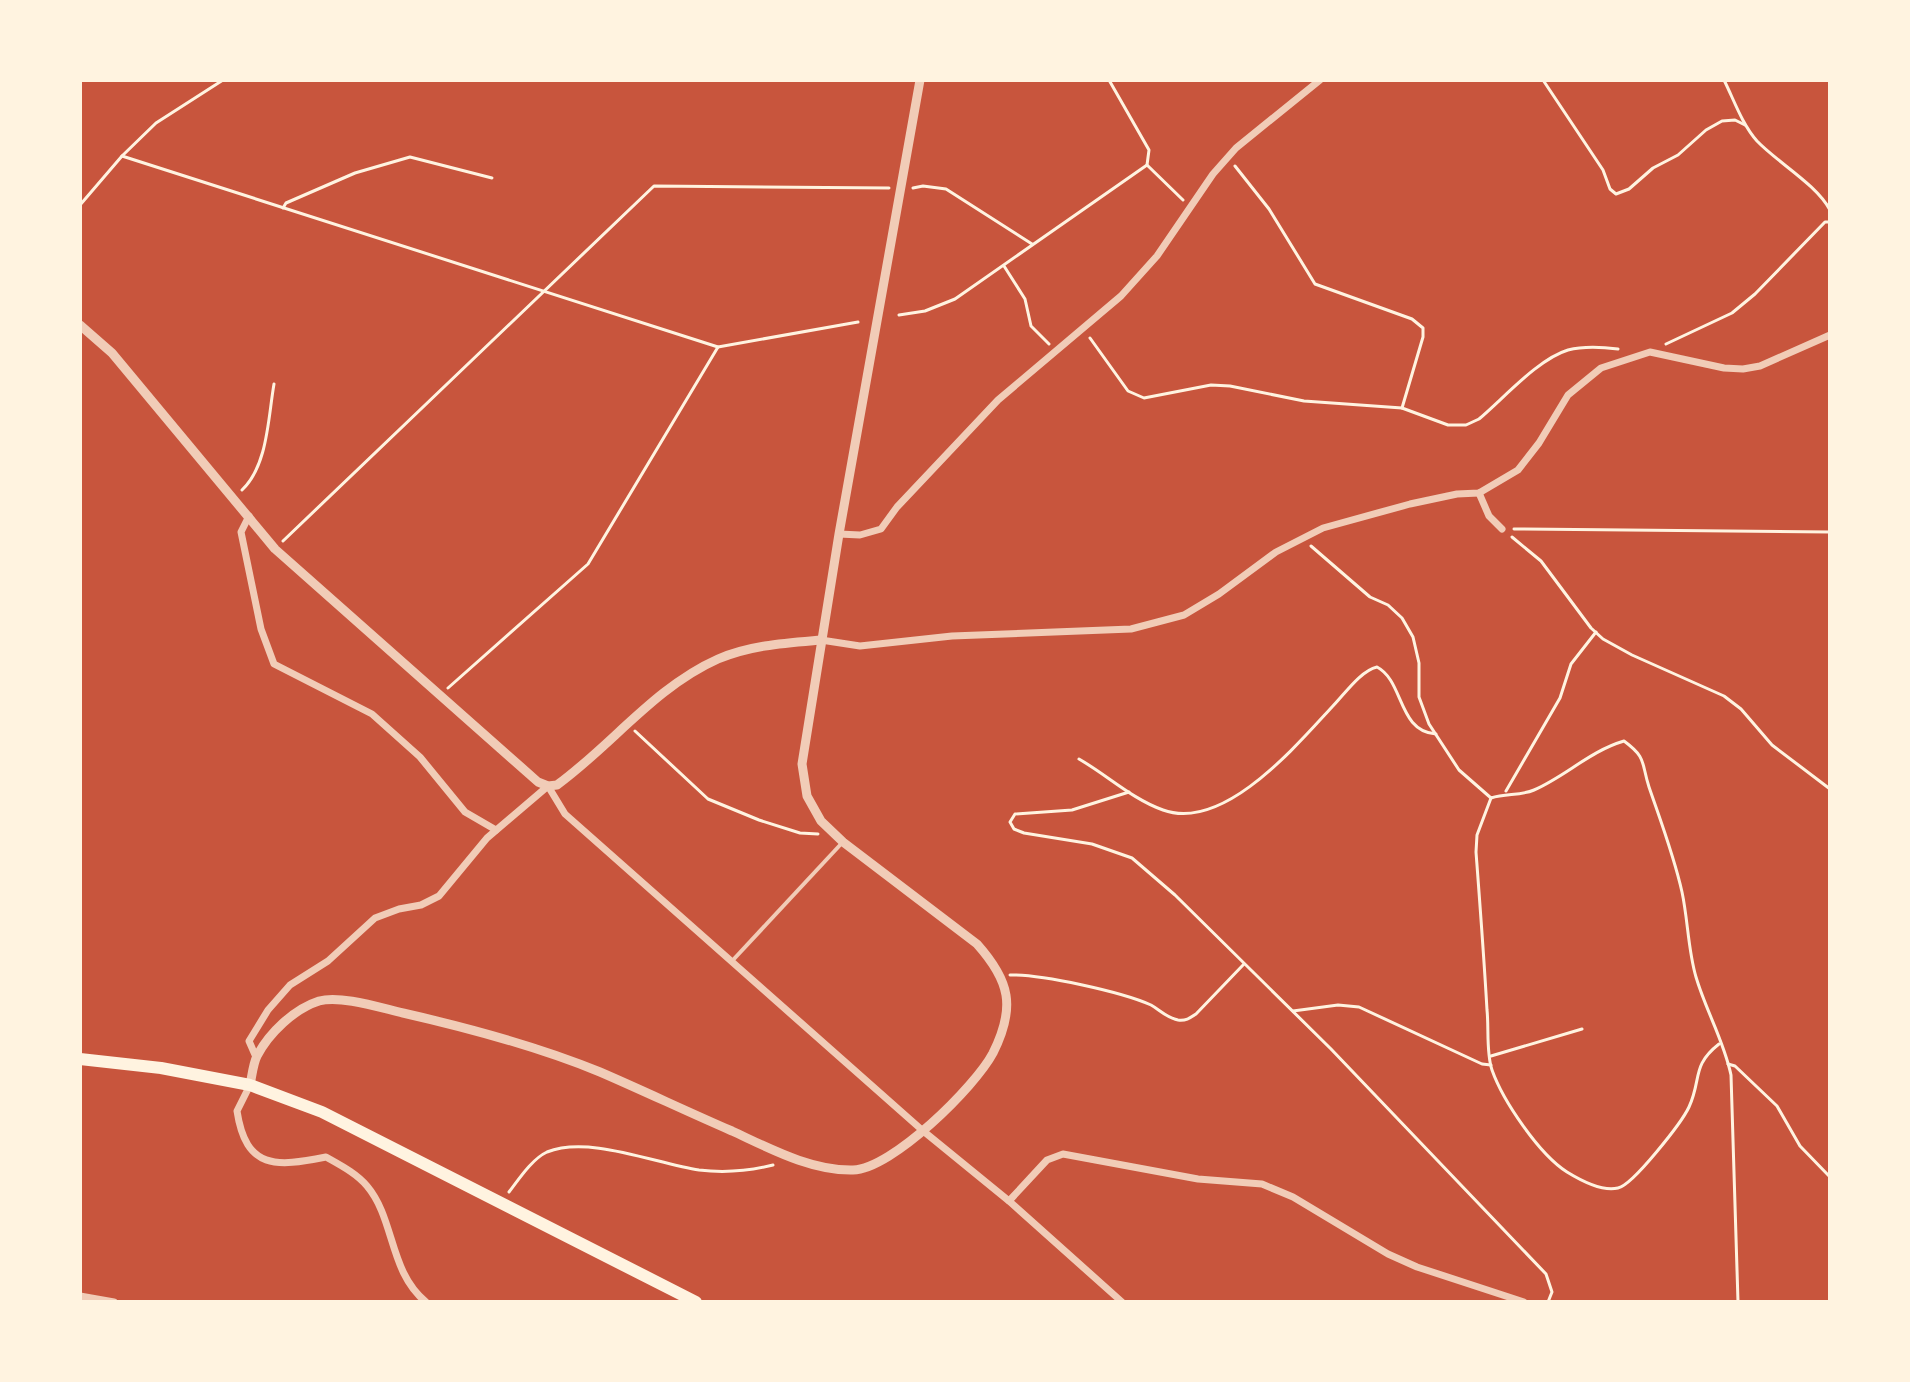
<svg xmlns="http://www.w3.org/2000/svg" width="1910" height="1382" viewBox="0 0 1910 1382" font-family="'Exo 2',sans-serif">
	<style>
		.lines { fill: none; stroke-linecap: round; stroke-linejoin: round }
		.path { stroke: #fff3e0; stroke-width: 3 }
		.service { stroke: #f1ccb7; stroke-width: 4 }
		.minor { stroke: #f1ccb7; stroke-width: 7 }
		.tertiary { stroke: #f1ccb7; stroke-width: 9 }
		.trunk { stroke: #fff3e0; stroke-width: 12 }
	</style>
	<rect width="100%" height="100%" fill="#c8553d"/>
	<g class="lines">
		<g class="path">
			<polyline points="1109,80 1149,150 1147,165"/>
			<polyline points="1543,80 1603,170 1610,189 1616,194 1629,189 1653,168 1678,155 1706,130 1722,121 1735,120 1745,125"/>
			<path d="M1724,80C1734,100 1742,124 1757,141C1778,163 1816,184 1830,210"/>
			<polyline points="122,156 718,347 858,322"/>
			<polyline points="1235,166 1269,209 1315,284 1412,319 1423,328 1423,337 1402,408"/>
			<polyline points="913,188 923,186 946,189 1032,244"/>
			<polyline points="80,205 122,156 156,123 223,80"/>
			<polyline points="283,208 286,203 355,173 410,157 492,178"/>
			<polyline points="1004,266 1025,299 1031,326 1049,344"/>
			<polyline points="899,315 925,311 955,299 1147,165 1183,200"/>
			<path d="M1090,338L1128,391L1144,398L1211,385L1230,386L1304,401L1402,408L1448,425H1466L1479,419C1504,398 1538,359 1568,350C1583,346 1603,347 1618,349"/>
			<polyline points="1666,344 1732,313 1755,294 1825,222 1830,222"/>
			<path d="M242,490C268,465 268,418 274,384"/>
			<polyline points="1514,529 1830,532"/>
			<polyline points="1512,537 1541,561 1591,628 1603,639 1632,655 1724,696 1741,709 1772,745 1830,789"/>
			<polyline points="283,541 654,186 889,188"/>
			<path d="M1311,546L1370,597L1388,605L1402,618L1413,637L1419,663V697L1429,724L1459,770L1491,798C1506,793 1520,796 1534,790C1566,776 1590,751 1624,741C1647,758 1641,762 1649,787C1661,822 1674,856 1682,892C1688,920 1688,950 1696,977C1706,1011 1724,1041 1731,1075L1738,1302"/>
			<polyline points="448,688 588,564 718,347"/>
			<polyline points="635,731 708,799 759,820 800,833 818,834"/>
			<path d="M1079,759C1107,775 1132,799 1163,810C1223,832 1295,747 1332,707C1344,695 1360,671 1377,667C1404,681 1398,732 1436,734"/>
			<polyline points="1506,791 1560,698 1571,664 1596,632"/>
			<polyline points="1129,792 1072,810 1015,814 1010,822 1014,829 1024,833 1092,844 1132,858 1175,895 1331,1049 1546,1274 1552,1292 1548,1302"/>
			<path d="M1491,798L1477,835L1476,852C1480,905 1484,957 1487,1010C1489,1028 1486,1053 1492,1070C1503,1101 1539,1154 1567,1172C1580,1180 1602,1192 1618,1188C1633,1185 1682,1122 1689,1107C1702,1079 1691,1066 1719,1044"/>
			<path d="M1010,975C1041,974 1122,992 1151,1005C1160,1010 1167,1018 1178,1020C1186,1021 1190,1018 1196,1014L1244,964"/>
			<polyline points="1293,1011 1338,1005 1359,1007 1482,1064 1491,1065"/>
			<polyline points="1491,1056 1582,1029"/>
			<polyline points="1728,1064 1735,1066 1777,1106 1800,1146 1830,1177"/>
			<path d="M509,1192C519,1179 532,1159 547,1152C589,1135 657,1164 699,1170C724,1173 749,1171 773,1165"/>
		</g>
		<polyline class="service" points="733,960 841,844"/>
		<g class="minor">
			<polyline points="1479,493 1489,516 1502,529"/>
			<polyline points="249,516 241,532 261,629 274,664 372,714 420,757 465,812 496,830"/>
			<polyline points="839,534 860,535 881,529 897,507 998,400 1121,296 1157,256 1213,174 1236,148 1320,80"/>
			<polyline points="821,640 860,646 952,636 1131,629 1184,615 1219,594 1276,552 1323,528 1410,504 1457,494 1479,493 1518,470 1539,443 1568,395 1601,368 1650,352 1724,368 1743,369 1760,366 1830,335"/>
			<polyline points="256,1057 249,1041 268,1010 290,985 328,961 375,918 399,909 421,905 439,896 487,838 548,786 565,814 922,1130 1009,1201 1122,1302"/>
			<path d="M250,1085L237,1111C246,1170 276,1167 326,1157C340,1165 356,1173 367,1186C395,1219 389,1272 426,1302"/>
			<polyline points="1009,1201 1047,1160 1063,1154 1198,1179 1262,1184 1293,1197 1388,1254 1417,1267 1524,1302"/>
			<polyline points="80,1296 114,1302"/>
		</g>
		<g class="tertiary">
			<path d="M80,325L112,353L275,549L538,782L548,786L557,785C612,745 655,687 718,659C751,645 786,643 821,640"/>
			<path d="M250,1085C252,1076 253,1064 257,1056C269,1033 294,1009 319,1001C341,995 381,1008 403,1013C469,1028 537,1046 600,1072C644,1091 688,1112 732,1131C769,1148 811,1171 853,1170C892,1169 975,1087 993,1053C1016,1007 1010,981 977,944L843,842L821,821L807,796L802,764L839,534L920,80"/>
		</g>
		<polyline class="trunk" points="80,1059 161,1068 250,1085 322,1112 696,1302"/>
	</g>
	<rect width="1910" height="1382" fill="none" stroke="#fff3e0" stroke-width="164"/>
</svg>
